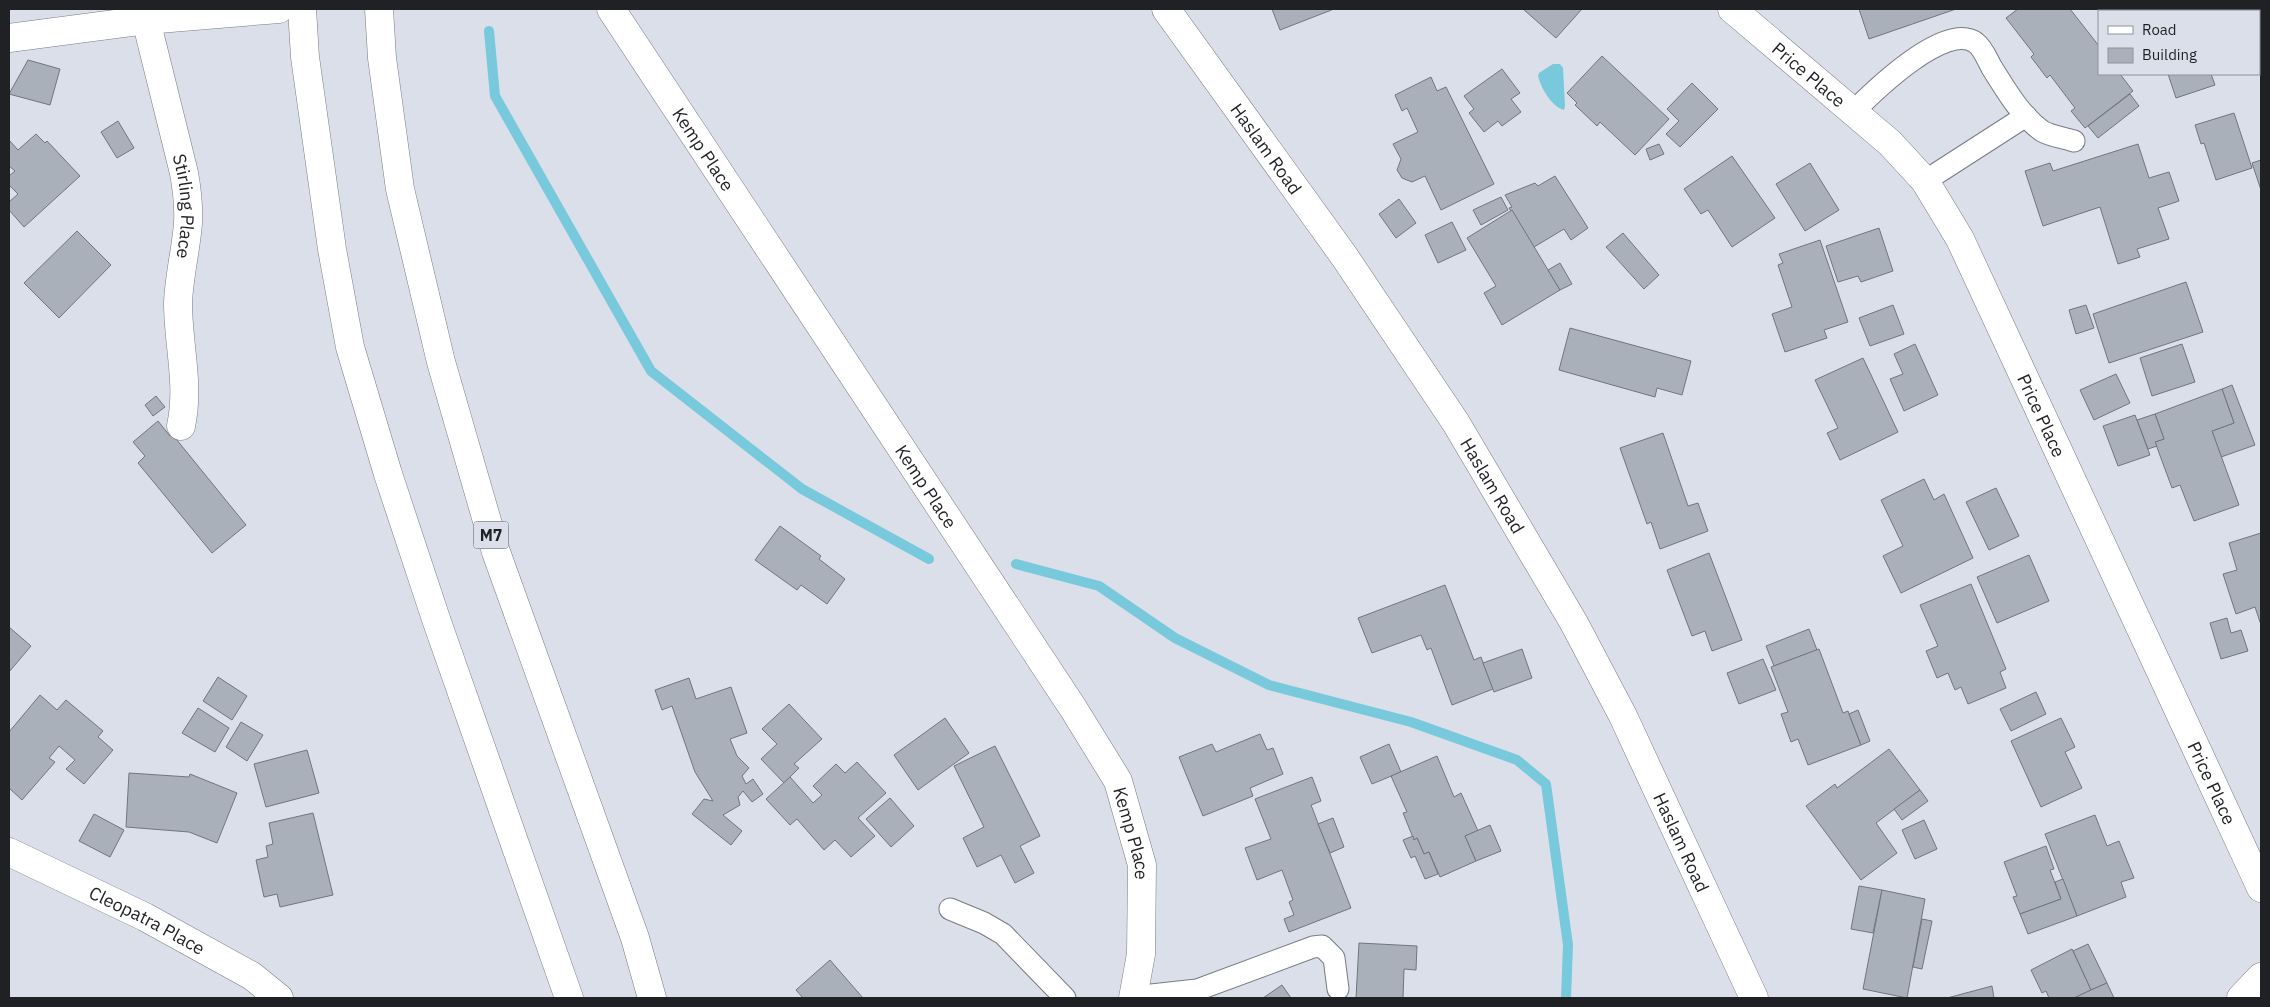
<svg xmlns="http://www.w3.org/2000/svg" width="2270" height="1007" viewBox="0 0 2270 1007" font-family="'IBM Plex Sans',sans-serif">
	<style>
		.water { fill: #77c9db }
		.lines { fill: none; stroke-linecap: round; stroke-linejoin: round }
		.stream { stroke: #77c9db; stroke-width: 10 }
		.building { fill: #aab0b9; stroke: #70757e }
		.lane-casing { stroke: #777c85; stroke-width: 23 }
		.street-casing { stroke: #777c85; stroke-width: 29 }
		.highway-casing { stroke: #777c85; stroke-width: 29 }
		.lane { stroke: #fff; stroke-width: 21 }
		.street { stroke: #fff; stroke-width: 28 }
		.highway { stroke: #fff; stroke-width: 28 }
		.labels { text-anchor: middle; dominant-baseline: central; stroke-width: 4; stroke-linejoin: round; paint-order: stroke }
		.shield { fill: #dadfea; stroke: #575a5f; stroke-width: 1 }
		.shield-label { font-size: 16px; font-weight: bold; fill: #1f2124 }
		.street-label { font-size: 18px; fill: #1f2124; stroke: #dadfea }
	</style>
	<rect width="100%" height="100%" fill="#dadfea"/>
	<path class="water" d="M1553,64H1560L1563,68L1565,106L1564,110C1551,106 1541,88 1538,76L1539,73Z"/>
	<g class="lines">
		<g class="stream">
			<polyline points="489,31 495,96 651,371 802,489 929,559"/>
			<polyline points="1016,564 1099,586 1175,638 1269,685 1411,722 1517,760 1546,784 1568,945 1566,998"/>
		</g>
	</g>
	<g class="building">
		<polygon points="1272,9 1334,9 1280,30"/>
		<polygon points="1523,9 1582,9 1556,38"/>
		<polygon points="1859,9 1956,9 1869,39"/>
		<polygon points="2018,9 2070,9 2099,46 2099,74 2120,74 2133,91 2085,128 2071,111 2075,108 2050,75 2047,78 2031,57 2034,54 2006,18"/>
		<polygon points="2254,9 2261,9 2261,33 2260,34 2259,11 2255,11"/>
		<polygon points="1602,56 1669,119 1635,155 1600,122 1597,126 1575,105 1577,103 1567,93"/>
		<polygon points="28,60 60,69 50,105 9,94"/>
		<polygon points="1502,69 1520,93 1511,99 1521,112 1502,126 1498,121 1484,132 1469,113 1474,109 1464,96"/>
		<polygon points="2168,74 2211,74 2215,85 2176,98"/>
		<polygon points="1431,77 1437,91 1446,87 1494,184 1441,210 1425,176 1412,182 1402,178 1397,170 1401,159 1393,144 1418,132 1407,108 1402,111 1395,95"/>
		<polygon points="1692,83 1718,109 1680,147 1666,134 1679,121 1667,109"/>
		<polygon points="2130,94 2139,106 2098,138 2088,126"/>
		<polygon points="2234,113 2252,168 2216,180 2204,143 2201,144 2195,125"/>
		<polygon points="118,121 134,148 117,158 101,132"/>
		<polygon points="36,134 45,143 47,141 80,176 24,227 9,210 9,202 18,194 9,185 9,176 15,171 9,166 9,140 18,150"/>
		<polygon points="1659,144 1664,154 1650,160 1646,149"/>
		<polygon points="2138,144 2149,178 2169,172 2179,201 2158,208 2169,239 2137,249 2140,257 2118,264 2100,207 2043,226 2025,171 2050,163 2053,171"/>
		<polygon points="1732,156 1775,218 1732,247 1708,210 1701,214 1684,189"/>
		<polygon points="2261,160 2261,190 2252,163"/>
		<polygon points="1810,163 1839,210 1805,231 1776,184"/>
		<polygon points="1555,176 1588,228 1571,240 1564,229 1534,247 1509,208 1512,207 1505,195 1535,183 1538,186"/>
		<polygon points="1501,197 1508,210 1481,225 1473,210"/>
		<polygon points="1399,199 1416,223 1396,238 1379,214"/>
		<polygon points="1512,210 1560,290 1502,325 1484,293 1496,286 1467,238"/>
		<polygon points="1452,222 1466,250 1438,263 1425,235"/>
		<polygon points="1879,228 1893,271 1861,282 1858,276 1838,282 1826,246"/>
		<polygon points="77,231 111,265 59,318 24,283"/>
		<polygon points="1623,233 1659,275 1644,289 1606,247"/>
		<polygon points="1820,240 1848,322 1824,330 1827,338 1785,352 1772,314 1792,307 1778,265 1783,263 1779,254"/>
		<polygon points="1560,263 1572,284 1560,290 1548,270"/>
		<polygon points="2186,282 2203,332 2109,363 2093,314"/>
		<polygon points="1893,305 1904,334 1870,346 1859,318"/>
		<polygon points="2086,305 2094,328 2076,334 2069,310"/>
		<polygon points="1570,328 1691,361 1682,395 1657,388 1655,397 1559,370"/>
		<polygon points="1915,344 1938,395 1904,411 1890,379 1903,374 1894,354"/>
		<polygon points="2182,344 2195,382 2152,396 2140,358"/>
		<polygon points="1863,358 1898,432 1840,460 1827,433 1838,428 1815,380"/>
		<polygon points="2116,374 2130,403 2094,420 2080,390"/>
		<polygon points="2232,385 2255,445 2221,457 2212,431 2234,423 2222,389"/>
		<polygon points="2222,389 2234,423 2212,431 2239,505 2194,521 2180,485 2172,488 2155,442 2164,439 2155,414"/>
		<polygon points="156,396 165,407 153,416 145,405"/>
		<polygon points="2155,414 2164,439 2155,442 2157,446 2148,449 2137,420"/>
		<polygon points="2135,415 2150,455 2118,466 2103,426"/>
		<polygon points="158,421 170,436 172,434 246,525 212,553 138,463 145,456 133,442"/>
		<polygon points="1663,433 1688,506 1698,503 1708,531 1660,549 1651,522 1647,524 1620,448"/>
		<polygon points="1924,479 1934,500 1944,494 1973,558 1901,593 1883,556 1903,546 1881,500"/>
		<polygon points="1996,488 2019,536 1989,550 1966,502"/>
		<polygon points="780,526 821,556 819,559 845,579 827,604 801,585 797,590 755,560"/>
		<polygon points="2261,533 2261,625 2255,607 2236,614 2223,574 2237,570 2229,543"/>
		<polygon points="1709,553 1742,640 1712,651 1705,631 1692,636 1667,570"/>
		<polygon points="2029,555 2049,601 1997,623 1977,577"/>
		<polygon points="1971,584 2006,669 2000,672 2006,688 1968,704 1961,687 1955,690 1948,673 1937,678 1926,651 1938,646 1920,605"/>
		<polygon points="1445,585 1474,660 1481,657 1493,689 1452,705 1431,648 1427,650 1421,635 1372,653 1358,618"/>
		<polygon points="2227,618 2231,633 2241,630 2248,651 2221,659 2210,623"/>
		<polygon points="9,627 31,646 9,672"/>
		<polygon points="1809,629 1817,650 1774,666 1766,646"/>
		<polygon points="1522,649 1532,678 1494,692 1483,663"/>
		<polygon points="1819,649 1843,713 1848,711 1861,745 1808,765 1798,739 1791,742 1781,714 1788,712 1771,667"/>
		<polygon points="1763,659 1776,690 1739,704 1727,673"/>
		<polygon points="218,677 247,696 232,720 203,701"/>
		<polygon points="689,678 696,699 731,687 747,733 730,739 737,756 749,768 742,776 746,784 753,779 763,794 752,802 743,791 738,797 740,805 723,815 742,831 731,845 692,814 704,799 713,801 695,772 672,706 662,710 655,690"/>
		<polygon points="2036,692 2046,714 2011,731 2000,709"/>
		<polygon points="40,695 57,710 66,700 103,731 98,737 113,750 84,784 66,769 75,760 59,746 49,758 55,762 22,800 9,788 9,732"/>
		<polygon points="789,704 822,739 794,764 799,768 784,783 761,759 777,744 762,729"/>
		<polygon points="198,708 229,728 215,752 182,733"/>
		<polygon points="1858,710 1870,741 1861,745 1849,714"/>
		<polygon points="945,718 969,753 918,790 894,755"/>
		<polygon points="2061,718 2075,747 2065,752 2082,788 2041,807 2011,741"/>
		<polygon points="241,722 263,735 247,761 226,747"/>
		<polygon points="1260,734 1267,750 1273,748 1283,774 1250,788 1253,796 1203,816 1179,757 1212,744 1216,752"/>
		<polygon points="1389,744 1401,772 1372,784 1360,757"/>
		<polygon points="995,746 1040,836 1020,846 1034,873 1015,883 1001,855 977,867 963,838 984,827 954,766"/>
		<polygon points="1889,749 1920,790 1876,823 1897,853 1861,880 1806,806 1835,784 1837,788"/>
		<polygon points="307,750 319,793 266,807 254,764"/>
		<polygon points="1437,756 1454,797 1461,793 1478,831 1465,836 1476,861 1440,877 1429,852 1424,854 1417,838 1414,840 1403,813 1407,812 1391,776"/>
		<polygon points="857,762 886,793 858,818 875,836 851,857 835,840 824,850 797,819 790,825 766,799 790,777 813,803 822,795 813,786 836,764 845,773"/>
		<polygon points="129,773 189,777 190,774 237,793 217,843 189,832 126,827"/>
		<polygon points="1312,777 1321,801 1311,805 1351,908 1289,932 1284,919 1294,915 1289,902 1293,900 1282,870 1257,880 1245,848 1271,839 1255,799"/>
		<polygon points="1920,790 1928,801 1902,820 1894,809"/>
		<polygon points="890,798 914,826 891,847 866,819"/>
		<polygon points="313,813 333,895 280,907 277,894 264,897 256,860 268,857 266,846 273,844 269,823"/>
		<polygon points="94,814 124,830 110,857 79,841"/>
		<polygon points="2095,815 2107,846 2119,841 2134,878 2121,882 2126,897 2077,916 2045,834"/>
		<polygon points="1333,818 1344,847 1330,853 1318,824"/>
		<polygon points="1924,820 1937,849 1915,859 1902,830"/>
		<polygon points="1490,825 1501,851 1476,861 1465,836"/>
		<polygon points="1413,836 1414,840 1417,838 1424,854 1429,852 1438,874 1425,879 1415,856 1411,858 1403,840"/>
		<polygon points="2046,846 2054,869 2050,870 2061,899 2020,914 2013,897 2017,896 2004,862"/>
		<polygon points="2063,879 2077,916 2028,934 2020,914 2061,899 2055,882"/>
		<polygon points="1859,886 1882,890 1873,933 1851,929"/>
		<polygon points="1882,890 1925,899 1907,998 1863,989"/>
		<polygon points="1922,919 1932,921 1922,969 1913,967"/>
		<polygon points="1359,943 1417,946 1416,970 1404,969 1403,998 1356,998"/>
		<polygon points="2088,944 2107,983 2091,990 2073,951"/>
		<polygon points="2072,949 2091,990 2074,998 2049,998 2046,991 2042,993 2031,970"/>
		<polygon points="830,960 863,998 803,998 796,990"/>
		<polygon points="2107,983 2114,998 2074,998 2091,990"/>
		<polygon points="1282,985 1291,998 1263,998"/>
		<polygon points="1992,986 1994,998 1947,998"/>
	</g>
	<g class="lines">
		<defs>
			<g id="lane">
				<path d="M1853,112C1873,92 1946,20 1976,43C1983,48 1988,61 1992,68C2006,90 2020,115 2042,131C2050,136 2065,138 2074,141"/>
				<polyline points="1925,181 2026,116"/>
				<polyline points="950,909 984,923 1003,934 1065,998"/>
				<polyline points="1133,997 1197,990 1313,947 1322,946 1334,958 1338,989"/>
			</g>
			<g id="street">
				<path id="s1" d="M611,9L1073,708L1118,781L1142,865L1141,954L1133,998"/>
				<path id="s2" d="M1166,9L1344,256L1456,423L1574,623L1623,716L1754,998"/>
				<path id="s3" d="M1732,9L1890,143L1925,181L1960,239L2261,888"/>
				<path id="s4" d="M146,20L184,173C187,190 189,206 188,223C186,250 179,276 178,303C178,345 190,384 181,426"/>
				<polyline points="9,38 146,20 279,9"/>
				<path id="s5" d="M9,852L145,917L252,976L279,998"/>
				<polyline points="2241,998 2261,977"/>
			</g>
			<g id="highway">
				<polyline points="302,9 305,57 332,249 350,347 388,474 436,619 569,998"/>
				<polyline points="379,9 382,58 400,189 441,362 496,552 635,938 652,998"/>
			</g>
		</defs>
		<use href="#lane" class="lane-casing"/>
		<use href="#street" class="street-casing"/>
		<use href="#highway" class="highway-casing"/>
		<use href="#lane" class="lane"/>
		<use href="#street" class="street"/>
		<use href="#highway" class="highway"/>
	</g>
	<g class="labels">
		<rect class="shield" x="473.5" y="521.5" width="35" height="27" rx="4"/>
		<g class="shield-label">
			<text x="491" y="535">M7</text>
		</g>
		<g class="street-label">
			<text stroke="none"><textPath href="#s3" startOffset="101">Price Place</textPath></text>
			<text stroke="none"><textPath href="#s1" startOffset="168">Kemp Place</textPath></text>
			<text stroke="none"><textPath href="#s2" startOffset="172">Haslam Road</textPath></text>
			<text stroke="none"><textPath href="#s4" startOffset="191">Stirling Place</textPath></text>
			<text stroke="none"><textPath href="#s3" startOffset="521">Price Place</textPath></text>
			<text stroke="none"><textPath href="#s2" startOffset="578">Haslam Road</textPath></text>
			<text stroke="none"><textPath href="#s1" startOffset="572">Kemp Place</textPath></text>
			<text stroke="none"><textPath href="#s3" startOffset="926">Price Place</textPath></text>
			<text stroke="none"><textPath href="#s1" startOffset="978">Kemp Place</textPath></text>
			<text stroke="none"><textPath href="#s2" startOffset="982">Haslam Road</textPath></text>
			<text stroke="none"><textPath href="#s5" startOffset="154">Cleopatra Place</textPath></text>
		</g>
	</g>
	<rect width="2270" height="1007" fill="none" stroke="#1f2124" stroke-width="20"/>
	<rect x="2098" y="10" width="162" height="65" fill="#dadfea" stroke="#8f939b"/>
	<rect x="2108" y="26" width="25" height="8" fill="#ffffff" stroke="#8f939b"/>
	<text x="2142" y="35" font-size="15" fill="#1f2124">Road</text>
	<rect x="2108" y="48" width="25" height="15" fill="#aab0b9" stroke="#8f939b"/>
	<text x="2142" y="60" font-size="15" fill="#1f2124">Building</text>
</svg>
